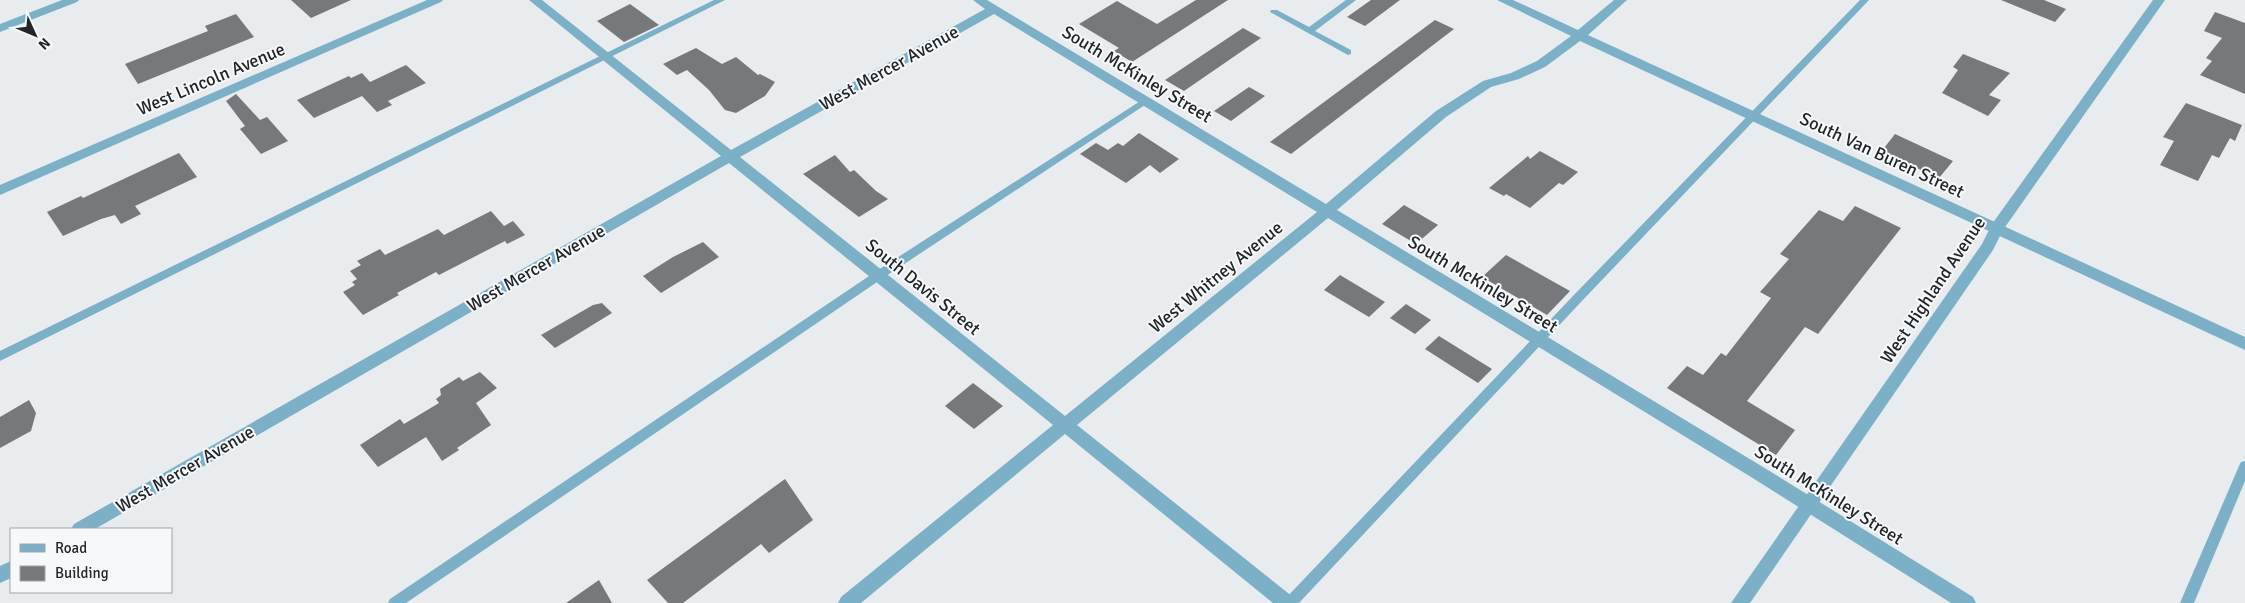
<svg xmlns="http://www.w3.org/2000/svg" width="2245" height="603" viewBox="0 0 2245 603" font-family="Signika,sans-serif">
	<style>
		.building { fill: #76787b }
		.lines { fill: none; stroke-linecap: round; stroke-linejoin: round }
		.service { fill: #7cb0c7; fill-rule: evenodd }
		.minor { fill: #7cb0c7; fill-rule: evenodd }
		.tertiary { fill: #7cb0c7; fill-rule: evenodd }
		.labels { text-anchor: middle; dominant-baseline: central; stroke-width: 4; stroke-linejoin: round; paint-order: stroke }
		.street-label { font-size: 18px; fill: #242526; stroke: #f6f9fc }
	</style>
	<rect width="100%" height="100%" fill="#e8ecef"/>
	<g class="building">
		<polygon points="291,0 351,0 311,18"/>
		<polygon points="1196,0 1228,0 1132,62 1114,51 1119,48 1079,24 1117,1 1157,24"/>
		<polygon points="1371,0 1400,0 1365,26 1347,17"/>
		<polygon points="2001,0 2044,0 2066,9 2055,22"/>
		<polygon points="630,4 659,25 624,42 597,21"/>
		<polygon points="2215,12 2245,23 2245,94 2200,75 2212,61 2206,58 2222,38 2204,31"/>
		<polygon points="236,14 254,37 138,84 125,64 208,31 205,26"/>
		<polygon points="1435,20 1454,29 1291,154 1270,142"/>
		<polygon points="1243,28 1261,38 1184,91 1165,80"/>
		<polygon points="696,48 722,64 736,57 758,75 760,74 775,82 765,96 736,113 725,110 709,90 687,70 677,75 663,64"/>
		<polygon points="1963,54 2010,73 1989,95 2001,100 1988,116 1942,93 1958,70 1953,67"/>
		<polygon points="406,65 426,83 388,101 392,105 377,112 362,96 314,118 297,100 349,76 351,78 362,73 370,82"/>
		<polygon points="1249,87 1265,96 1231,121 1214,111"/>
		<polygon points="236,94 260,120 267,117 288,141 261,154 240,129 245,126 226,101"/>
		<polygon points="2186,103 2242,125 2235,141 2230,138 2219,158 2212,155 2198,181 2160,165 2174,141 2163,137"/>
		<polygon points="1139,133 1179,159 1160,173 1150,165 1126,183 1080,154 1096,143 1108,150 1118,143 1123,146"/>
		<polygon points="1895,134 1953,161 1939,178 1881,152"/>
		<polygon points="1540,151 1578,172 1563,185 1559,183 1530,208 1506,194 1504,196 1489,188 1528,156 1530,159"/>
		<polygon points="179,153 197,177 135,206 141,214 121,224 115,215 101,219 63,236 47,212 81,196 83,198"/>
		<polygon points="835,155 850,172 854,170 876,191 888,199 859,217 803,174"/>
		<polygon points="1404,205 1438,225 1416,244 1382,224"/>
		<polygon points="1855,206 1901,228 1818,334 1805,327 1747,401 1795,430 1776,455 1667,388 1687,366 1703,375 1721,353 1726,356 1771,298 1760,292 1789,259 1780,254 1819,210 1843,221"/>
		<polygon points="491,211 504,226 513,221 525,235 507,244 505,241 439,275 436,272 397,293 399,295 363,315 343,292 355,285 352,282 357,279 350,271 361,265 357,261 380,249 385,255 438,229 444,235"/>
		<polygon points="703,242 719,257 661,293 643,276 673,257"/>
		<polygon points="1506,255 1570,291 1547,315 1482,277"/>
		<polygon points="1340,275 1385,302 1369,317 1324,290"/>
		<polygon points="602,303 612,313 555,348 541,335 593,305"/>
		<polygon points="1406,304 1431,320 1415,334 1390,318"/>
		<polygon points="1439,336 1492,369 1478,383 1425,349"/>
		<polygon points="480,372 497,388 476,403 491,425 457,448 459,450 442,461 426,437 378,467 360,445 400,419 404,424 439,403 436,399 441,395 440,389 459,377 463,381"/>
		<polygon points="973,383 1003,406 974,429 945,406"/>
		<polygon points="29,400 36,413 31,431 0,448 0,417"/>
		<polygon points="785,479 813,520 769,553 761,544 683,603 668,603 647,580"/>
		<polygon points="599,580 612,603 566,603"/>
	</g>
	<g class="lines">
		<g class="service">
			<polygon points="714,0 725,0 0,361 0,351"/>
			<polygon points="1346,0 1356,0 1315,31 1351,50 1351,54 1348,55 1270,12 1271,10 1277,10 1309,27"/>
			<polygon points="1860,0 1869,0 1580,303 1299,603 1283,603 1285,599 1572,297"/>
			<polygon points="1145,98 1150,101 1148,103 883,278 406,603 388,603 390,599 875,272"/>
			<polygon points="2245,461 2245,481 2194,603 2180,603 2239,466 2241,462"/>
		</g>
		<g class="minor">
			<polygon points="427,0 443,0 441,2 0,195 0,185"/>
			<path d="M529,0H542L731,150L985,9L973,0H987L1326,204L1436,111L1483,81L1511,73L1537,61L1571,36L1497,0H1513L1578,30L1614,0H1627L1588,35L2245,337V350L1580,41L1545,67L1519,79L1491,87L1446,117L1337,210L1763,467L1973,597L1976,603H1951L1751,477L1328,218L1077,425L1293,597L1296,603H1273L1065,434L861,603H838L841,597L1053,425L729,163L95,529H71L74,524L721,156ZM994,14L1317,212L1065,416L740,157Z"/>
			<polygon points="11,561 11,578 0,583 0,566"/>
		</g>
		<g class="tertiary">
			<polygon points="62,0 79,0 77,2 0,32 0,24"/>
			<polygon points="2153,0 2165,0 2003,230 1993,250 1750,603 1731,603 1982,244 1992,224"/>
		</g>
	</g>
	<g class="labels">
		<g class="street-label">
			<text transform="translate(889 68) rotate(-29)">West Mercer Avenue</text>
			<text transform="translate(1137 74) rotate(31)">South McKinley Street</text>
			<text transform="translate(211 79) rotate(-23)">West Lincoln Avenue</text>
			<text transform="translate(1882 155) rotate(25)">South Van Buren Street</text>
			<text transform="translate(536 268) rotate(-30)">West Mercer Avenue</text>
			<text transform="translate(1216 277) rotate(-39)">West Whitney Avenue</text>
			<text transform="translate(1483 284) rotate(31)">South McKinley Street</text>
			<text transform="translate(923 287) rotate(39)">South Davis Street</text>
			<text transform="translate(1933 290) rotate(-56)">West Highland Avenue</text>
			<text transform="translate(185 469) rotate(-30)">West Mercer Avenue</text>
			<text transform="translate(1829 495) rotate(32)">South McKinley Street</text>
		</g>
	</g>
	<rect x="10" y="528" width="162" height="65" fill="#f6f9fc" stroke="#a2a4a6"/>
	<rect x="20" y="544" width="25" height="8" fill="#7cb0c7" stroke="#a2a4a6"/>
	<text x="55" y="553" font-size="15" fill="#242526">Road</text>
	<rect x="20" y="566" width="25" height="15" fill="#76787b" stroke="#a2a4a6"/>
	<text x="55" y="578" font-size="15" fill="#242526">Building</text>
	<g transform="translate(35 35) rotate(134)" stroke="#f6f9fc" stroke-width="4" paint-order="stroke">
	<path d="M0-4L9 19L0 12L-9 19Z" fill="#242526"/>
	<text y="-8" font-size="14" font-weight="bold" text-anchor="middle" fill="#242526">N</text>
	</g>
</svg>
